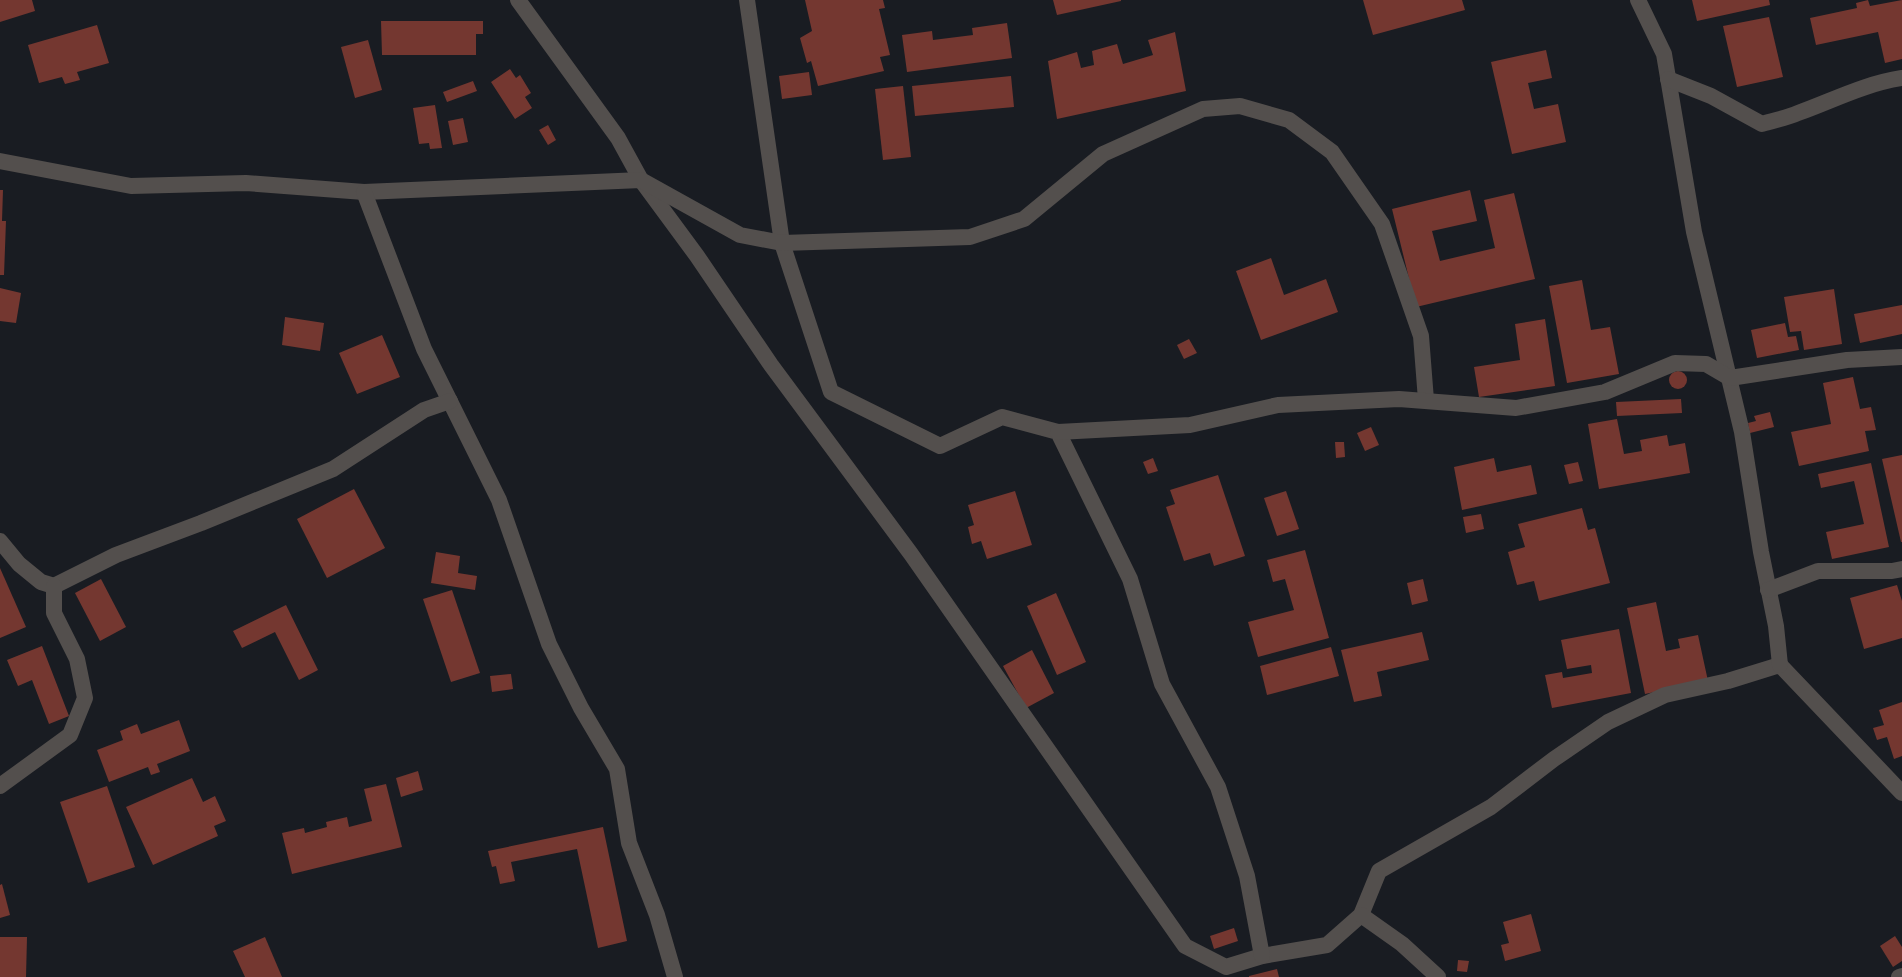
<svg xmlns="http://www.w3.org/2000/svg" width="1902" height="977" viewBox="0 0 1902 977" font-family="'Playfair Display',serif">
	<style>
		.building { fill: #743730 }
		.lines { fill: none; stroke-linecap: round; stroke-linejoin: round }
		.minor { stroke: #534f4d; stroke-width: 16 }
	</style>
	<rect width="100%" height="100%" fill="#191c22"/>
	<g class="building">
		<polygon points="0,0 32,0 35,11 0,22"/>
		<polygon points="805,0 883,0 885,8 879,9 890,55 880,57 884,71 818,86 811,61 807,63 800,38 812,31"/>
		<polygon points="1053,0 1121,0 1121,1 1057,15"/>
		<polygon points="1363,0 1462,0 1465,10 1373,35"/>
		<polygon points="1692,0 1769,0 1770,5 1697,21"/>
		<polygon points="1868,0 1870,6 1902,0 1902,59 1885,63 1878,32 1816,45 1810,18 1857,8 1856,3"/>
		<polygon points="1769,17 1783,77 1737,87 1723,26"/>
		<polygon points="381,21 483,21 483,34 476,34 476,55 382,55"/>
		<polygon points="1007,23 1012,58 907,72 902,35 932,31 933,40 973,35 972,28"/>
		<polygon points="97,25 109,63 77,72 80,80 65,84 62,77 39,83 28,45"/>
		<polygon points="1175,32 1186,91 1057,119 1048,61 1077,52 1081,68 1094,65 1092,51 1117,44 1123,64 1153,55 1148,40"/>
		<polygon points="368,40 382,90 355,98 341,47"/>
		<polygon points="1546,50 1552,78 1528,83 1534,109 1558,104 1566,142 1512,154 1491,62"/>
		<polygon points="510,69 516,78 520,75 531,93 525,97 532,108 515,119 491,82"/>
		<polygon points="809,72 812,95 782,99 779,76"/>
		<polygon points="1011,76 1014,107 915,116 912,86"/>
		<polygon points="473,81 477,91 447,102 443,92"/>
		<polygon points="903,86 911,157 883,160 875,89"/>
		<polygon points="435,105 442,148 430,149 429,143 419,144 413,108"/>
		<polygon points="463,118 468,142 453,145 448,121"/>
		<polygon points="548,125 556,140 548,145 539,130"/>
		<polygon points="0,190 3,190 2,221 6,221 4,275 0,275"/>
		<polygon points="1470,190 1477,221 1432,231 1440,261 1495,248 1484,200 1514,193 1535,279 1416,307 1392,209"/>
		<polygon points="1271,258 1284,295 1326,279 1338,312 1261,340 1236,271"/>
		<polygon points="1582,280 1591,330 1610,327 1619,374 1567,383 1549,286"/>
		<polygon points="0,288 21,293 16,323 0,321"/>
		<polygon points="1834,289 1842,344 1804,350 1801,331 1790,332 1784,297"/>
		<polygon points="1902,305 1902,334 1860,343 1854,314"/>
		<polygon points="285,317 324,323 320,351 282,345"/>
		<polygon points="1545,319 1555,386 1479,397 1474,367 1520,360 1515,324"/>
		<polygon points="1785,323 1788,337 1796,336 1799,350 1757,358 1751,330"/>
		<polygon points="382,335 400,377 357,394 339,353"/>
		<polygon points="1189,339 1197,353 1184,359 1177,345"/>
		<circle cx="1678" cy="380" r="9"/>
		<polygon points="1853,377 1860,409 1871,407 1876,430 1865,431 1869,451 1799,466 1791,432 1831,424 1823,383"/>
		<polygon points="1681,399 1682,413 1617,416 1616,402"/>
		<polygon points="1770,412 1774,427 1750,433 1748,423 1756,421 1754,416"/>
		<polygon points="1617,419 1624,454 1642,451 1640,440 1667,435 1669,446 1685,443 1690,473 1599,489 1588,424"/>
		<polygon points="1371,427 1379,445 1365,451 1357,433"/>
		<polygon points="1335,442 1344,442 1345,457 1336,458"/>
		<polygon points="1902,455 1902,542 1901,542 1882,459"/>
		<polygon points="1153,458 1158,471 1148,474 1143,462"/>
		<polygon points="1494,458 1497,472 1531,465 1537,494 1462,510 1454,467"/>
		<polygon points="1578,462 1583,481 1569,484 1564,465"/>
		<polygon points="1871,463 1889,547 1832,559 1826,532 1864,524 1854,481 1821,488 1818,474"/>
		<polygon points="1218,475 1245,556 1214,566 1210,553 1184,561 1166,507 1175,504 1170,490"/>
		<polygon points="354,489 385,548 327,578 297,519"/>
		<polygon points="1015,491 1032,545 987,559 981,541 972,544 968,527 974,525 968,505"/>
		<polygon points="1286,491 1299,529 1277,536 1264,498"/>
		<polygon points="1582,508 1588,530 1595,528 1610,583 1539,601 1534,581 1517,585 1508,552 1525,547 1518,524"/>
		<polygon points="1481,514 1484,529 1466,533 1463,517"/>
		<polygon points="1305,550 1329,638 1258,657 1248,622 1294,610 1285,579 1273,582 1267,560"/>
		<polygon points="436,552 460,556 458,573 477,576 475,590 431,583"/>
		<polygon points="0,568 26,627 0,638"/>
		<polygon points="101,579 126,627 100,641 75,593"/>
		<polygon points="1423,579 1428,601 1412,605 1407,583"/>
		<polygon points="1897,585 1902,601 1902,638 1864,649 1850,598"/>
		<polygon points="452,590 480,673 451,682 423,599"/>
		<polygon points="1056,593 1086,662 1057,675 1027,606"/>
		<polygon points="1656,602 1666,651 1680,648 1678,639 1698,635 1708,681 1645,694 1627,608"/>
		<polygon points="286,605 318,670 299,680 275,632 242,648 233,631"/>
		<polygon points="1619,629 1631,693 1552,708 1545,675 1562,672 1563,678 1592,673 1591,665 1567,669 1561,640"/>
		<polygon points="1422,632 1429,660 1377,672 1382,696 1354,702 1341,650"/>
		<polygon points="42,646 69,716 49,724 32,680 18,686 7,660"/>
		<polygon points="1331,647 1339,676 1267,695 1260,666"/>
		<polygon points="1032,650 1054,693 1026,708 1003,666"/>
		<polygon points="511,674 513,689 492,692 490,676"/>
		<polygon points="1902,702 1902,756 1894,759 1887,737 1877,740 1873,728 1884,725 1879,710"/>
		<polygon points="179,720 190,751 157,764 160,772 151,775 148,767 109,782 97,750 123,740 120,731 137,724 141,734"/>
		<polygon points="418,771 423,790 401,797 396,778"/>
		<polygon points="192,778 203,802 215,796 226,821 214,826 218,836 153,865 126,807"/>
		<polygon points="386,784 402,847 292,874 282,833 304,828 305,833 327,827 326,822 347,817 349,827 372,821 364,789"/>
		<polygon points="107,786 135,867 88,883 60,802"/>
		<polygon points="603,827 627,941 598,948 577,849 511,862 515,881 500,884 496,866 492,867 488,851"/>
		<polygon points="2,884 10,915 0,918 0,885"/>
		<polygon points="1531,914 1541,951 1505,961 1501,945 1509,943 1503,922"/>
		<polygon points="1234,928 1238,941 1214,949 1210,936"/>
		<polygon points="1895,936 1902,947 1902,961 1893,967 1880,946"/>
		<polygon points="0,937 27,937 26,977 0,977"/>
		<polygon points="265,937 282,977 245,977 233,951"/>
		<polygon points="1458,960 1469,961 1467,972 1457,971"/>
		<polygon points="1277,969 1279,977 1249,977 1249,976"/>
	</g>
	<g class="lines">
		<g class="minor">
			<polyline points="518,0 618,138 641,180 697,256 771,365 911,554 1185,946 1226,967 1262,956 1327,945 1361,915 1379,871 1491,807 1554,759 1608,722 1665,695 1728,681 1780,665 1902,793"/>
			<polyline points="747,0 782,243 831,392 940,446 1002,417 1058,432 1130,579 1162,684 1218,787 1247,876 1262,956"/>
			<polyline points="1638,0 1664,54 1694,232 1742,432 1761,552 1776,626 1780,665"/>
			<path d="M1668,79L1711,96L1762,124C1774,120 1787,118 1798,113C1834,100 1864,84 1902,78"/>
			<polyline points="0,161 131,186 246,183 364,192 641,180 740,235 782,243 970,237 1024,219 1103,154 1203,109 1240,106 1289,120 1332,152 1382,224 1421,336 1426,400"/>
			<polyline points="364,192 424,349 499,500 549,644 581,708 617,769 629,843 657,915 675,977"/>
			<polyline points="1058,432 1190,425 1278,405 1399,399 1516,408 1605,392 1675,363 1706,364 1730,378 1847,360 1902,357"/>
			<polyline points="0,541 19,564 41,582 54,586 116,555 201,523 333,469 424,410 450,401"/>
			<polyline points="1768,590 1818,571 1892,571 1902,569"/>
			<polyline points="0,786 70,735 85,698 77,659 54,613 54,586"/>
			<polyline points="1361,915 1402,944 1438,977"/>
			<polyline points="1899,977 1902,976"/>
		</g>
	</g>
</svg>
